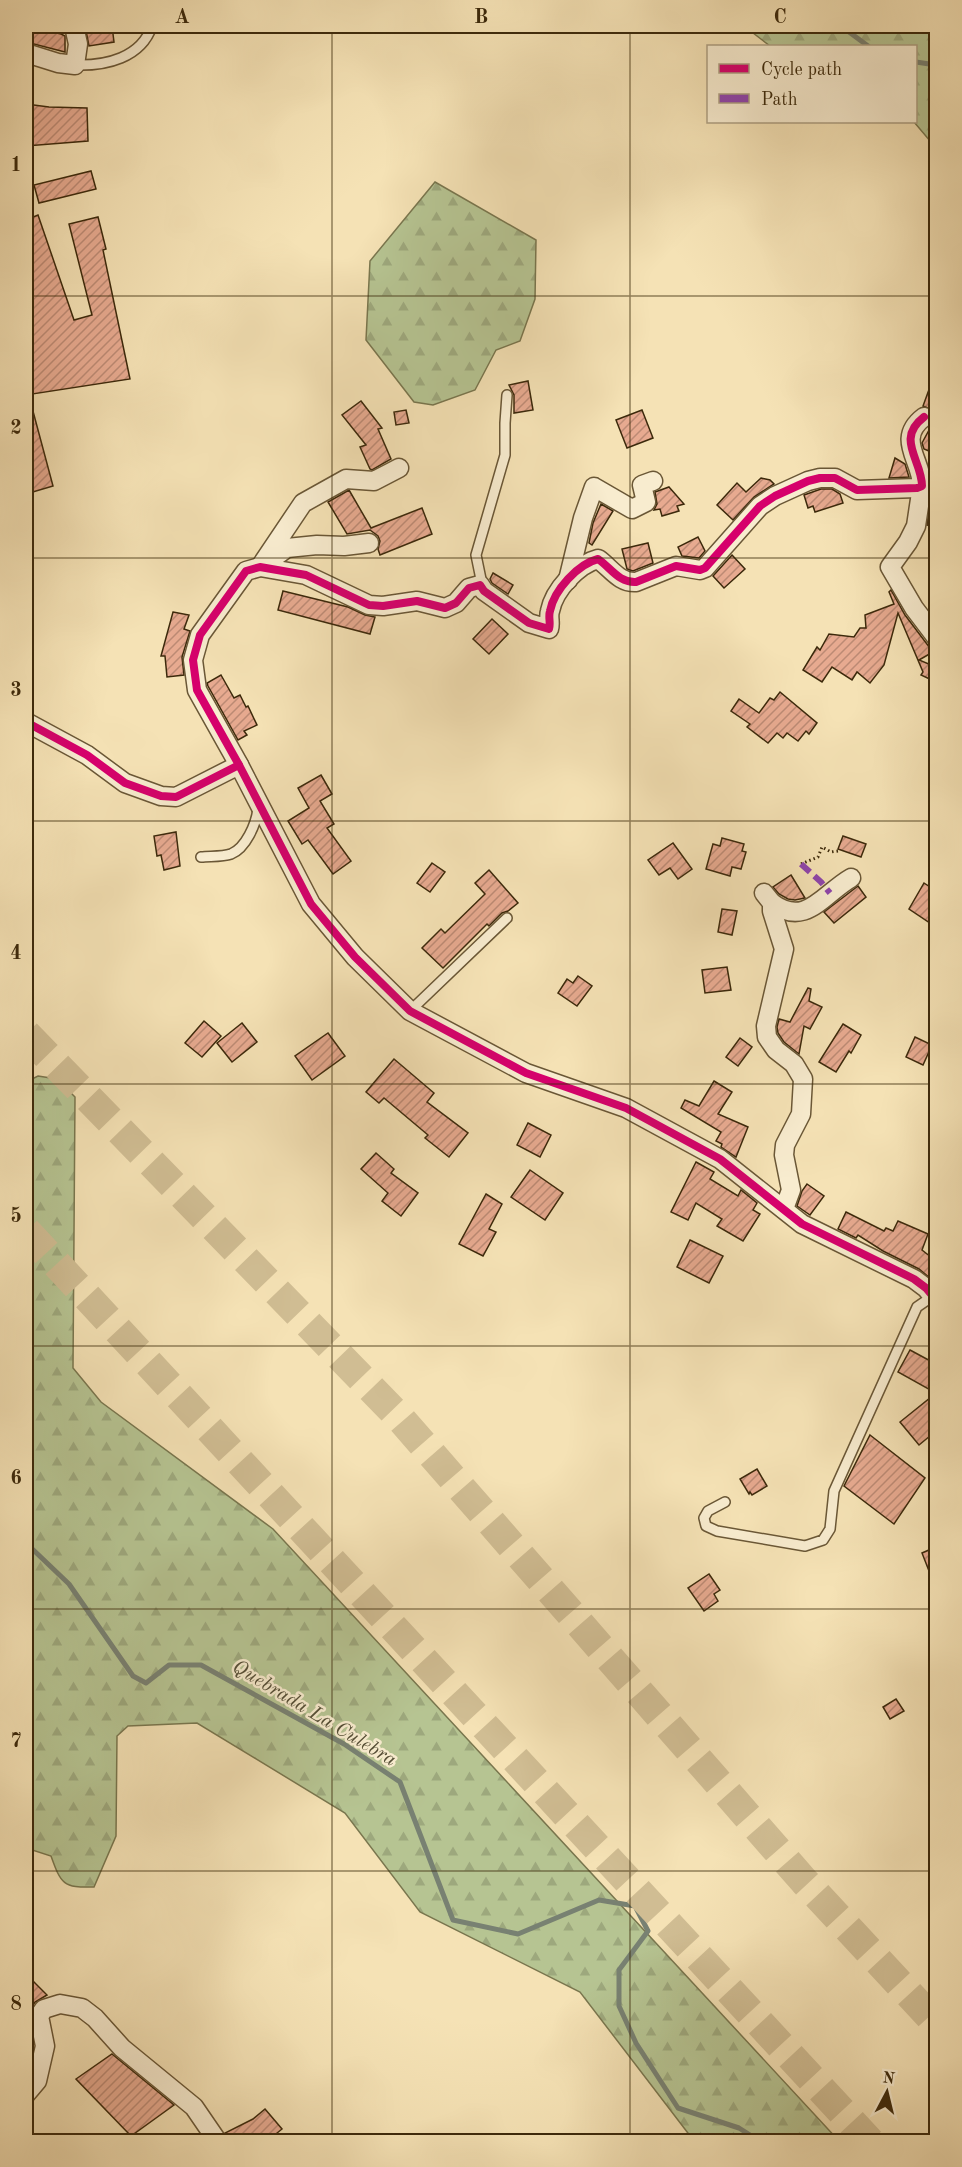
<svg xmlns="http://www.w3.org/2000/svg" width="962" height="2167" viewBox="0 0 962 2167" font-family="'Old Standard TT',serif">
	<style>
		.forest { fill: url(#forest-firs); stroke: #79764e; stroke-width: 1.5 }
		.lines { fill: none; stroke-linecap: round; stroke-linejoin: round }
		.stream { stroke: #788172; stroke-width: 5 }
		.building { fill: url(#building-hatch); stroke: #3c290b; stroke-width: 1.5 }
		.trunk-tunnel { stroke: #d0bd93; stroke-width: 30; stroke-dasharray: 30 15; stroke-linecap: butt }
		.service-casing { stroke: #6a5736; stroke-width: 12 }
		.minor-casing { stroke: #6a5736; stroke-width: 21 }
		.path { stroke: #3c290b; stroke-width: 3; stroke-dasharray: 1.5 3; stroke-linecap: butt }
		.service { stroke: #f8eccf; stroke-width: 9 }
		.minor { stroke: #f8eccf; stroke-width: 18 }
		.quiet { stroke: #8e44ad; stroke-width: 6; stroke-dasharray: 12 6; stroke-linecap: butt }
		.cycleway-casing { stroke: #f8eccf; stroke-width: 11 }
		.cycleway { stroke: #d6006c; stroke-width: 8 }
		.grid { fill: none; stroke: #3c290b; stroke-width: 1.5; stroke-opacity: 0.55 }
		.labels { text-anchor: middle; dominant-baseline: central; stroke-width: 5; stroke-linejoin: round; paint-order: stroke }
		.water-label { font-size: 20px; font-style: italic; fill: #554e36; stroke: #f8eccf }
		.neatline { fill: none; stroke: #3c290b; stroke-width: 2 }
		.grid-label { font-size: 20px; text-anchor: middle; font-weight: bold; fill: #3c290b }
	</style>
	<defs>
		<pattern id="forest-firs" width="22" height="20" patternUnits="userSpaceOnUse" patternTransform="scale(1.5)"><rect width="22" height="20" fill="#b6c492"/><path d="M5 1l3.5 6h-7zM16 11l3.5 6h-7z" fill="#9da87d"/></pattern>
		<pattern id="building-hatch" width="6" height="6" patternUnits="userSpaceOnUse" patternTransform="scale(1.5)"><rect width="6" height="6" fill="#e7aa90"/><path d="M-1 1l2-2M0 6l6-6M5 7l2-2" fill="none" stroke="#bc8a74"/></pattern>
	</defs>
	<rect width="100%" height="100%" fill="#f5e2b5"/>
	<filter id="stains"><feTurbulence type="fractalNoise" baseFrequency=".00333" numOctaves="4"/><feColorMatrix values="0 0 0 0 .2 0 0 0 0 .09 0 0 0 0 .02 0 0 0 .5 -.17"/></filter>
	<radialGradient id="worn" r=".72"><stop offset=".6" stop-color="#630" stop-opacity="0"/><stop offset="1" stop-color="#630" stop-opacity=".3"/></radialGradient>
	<g class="forest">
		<polygon points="744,26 936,26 936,148 914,122 916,46 770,46"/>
		<polygon points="435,182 536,240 535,299 520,341 496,350 475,390 433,405 414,402 366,340 370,261"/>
		<path d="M38,1076L57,1079L75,1097L73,1368L101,1402L273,1529L839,2141H694L580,1992L420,1912L345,1813L197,1723L128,1726L117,1736L116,1836L94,1887C63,1888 61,1884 51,1856L26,1848V1082Z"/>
	</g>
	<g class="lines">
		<g class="stream">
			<polyline points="841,26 868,46"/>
			<polyline points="916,62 936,65"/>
			<polyline points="26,1543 69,1584 133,1676 146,1683 169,1665 201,1665 344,1744 400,1782 453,1920 518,1934 599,1900 635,1906 648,1931 619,1970 619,2006 636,2043 678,2108 739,2128 761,2142"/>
		</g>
	</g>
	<g class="building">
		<polygon points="28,26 61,34 65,36 65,52 26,42"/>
		<polygon points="85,26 112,26 114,42 89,46"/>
		<polygon points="26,104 49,107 87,108 88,141 26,146"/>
		<polygon points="91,171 96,189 39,203 34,185"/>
		<polygon points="38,215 74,320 92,315 69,224 98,217 106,249 103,250 130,379 26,395 26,220"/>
		<polygon points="935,373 936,373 936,454 924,449 922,443 935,419 932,410 923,406"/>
		<polygon points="528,381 533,410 514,413 514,395 509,385"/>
		<polygon points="30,400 53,486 26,494 26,401"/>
		<polygon points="361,401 382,428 378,429 391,459 372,470 370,469 360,447 366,445 342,415"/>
		<polygon points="406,410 409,423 396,425 394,412"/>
		<polygon points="642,410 653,438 627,448 616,420"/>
		<polygon points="895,458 905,464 909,477 889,478"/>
		<polygon points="761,478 770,480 774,484 754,497 733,520 717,505 737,483 746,492"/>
		<polygon points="933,480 936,482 936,526 927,525"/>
		<polygon points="669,487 684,504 677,506 679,511 662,516 660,509 654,510 657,504 655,492"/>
		<polygon points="821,489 832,489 840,494 843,503 815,512 813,506 808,508 804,495"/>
		<polygon points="349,490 371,528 422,508 432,534 380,555 378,549 380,541 378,536 370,530 347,534 328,502"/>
		<polygon points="601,504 613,511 592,545 589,543 593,523"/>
		<polygon points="698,537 705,551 699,558 682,556 678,547"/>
		<polygon points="648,543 653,563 633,571 627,569 622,549"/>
		<polygon points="732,555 745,569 724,588 713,576"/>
		<polygon points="493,573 513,585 508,594 492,583 490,579"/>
		<polygon points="891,590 905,615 933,652 919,660 936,667 936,682 921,675 923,672 898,613 884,665 870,683 857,672 852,680 832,667 822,682 803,670 817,647 820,650 829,634 854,637 860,628 866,628 865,615 894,604 889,592"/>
		<polygon points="283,591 348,607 365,615 375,617 370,634 278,610"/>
		<polygon points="173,612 189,615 184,629 190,631 182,657 184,675 167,677 165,656 161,656"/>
		<polygon points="492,619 508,634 489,654 473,639"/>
		<polygon points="221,675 234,698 240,695 246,707 248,706 257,725 244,731 247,735 238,740 208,686 207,683"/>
		<polygon points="780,692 817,723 809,734 806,731 798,741 787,733 783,738 777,733 768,743 747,727 750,724 731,711 739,699 759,713 770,698 774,700"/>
		<polygon points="321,775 332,794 320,801 334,824 327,828 351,861 333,874 308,840 302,844 288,821 309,808 298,788"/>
		<polygon points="176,832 180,866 164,870 161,855 157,856 154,836"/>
		<polygon points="843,836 866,844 861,857 838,849"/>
		<polygon points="722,838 744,844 742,851 746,852 741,869 732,867 730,876 706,869 713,844 720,846"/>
		<polygon points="673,843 692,869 678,879 670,868 659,875 648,860"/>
		<polygon points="432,863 445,872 430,892 417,883"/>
		<polygon points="489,870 518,903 508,911 502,913 489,926 487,924 443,968 422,948 441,929 445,933 485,894 475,883"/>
		<polygon points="791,875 805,898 795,900 788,899 779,894 773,887"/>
		<polygon points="924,883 936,891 936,927 909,909"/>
		<polygon points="858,886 866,897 834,923 824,912"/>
		<polygon points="722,909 737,911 732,935 718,932"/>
		<polygon points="727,967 731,990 705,993 702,970"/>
		<polygon points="578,976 592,986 577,1006 558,993 567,979 573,983"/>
		<polygon points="808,988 811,989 809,1001 822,1007 810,1029 804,1026 799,1054 784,1042 778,1033 777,1027 779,1019 790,1022"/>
		<polygon points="204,1021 221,1036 202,1057 185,1043"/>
		<polygon points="242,1023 257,1042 232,1062 217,1043"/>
		<polygon points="843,1024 861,1035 851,1053 849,1051 836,1072 819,1062"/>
		<polygon points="328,1033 345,1056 312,1080 295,1056"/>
		<polygon points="915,1037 932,1045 923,1065 906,1057"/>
		<polygon points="740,1038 752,1047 738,1066 726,1057"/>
		<polygon points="394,1059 434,1093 427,1102 468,1133 449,1157 425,1138 428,1135 384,1098 379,1103 366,1092"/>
		<polygon points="714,1081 732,1092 718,1114 748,1127 736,1157 721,1147 722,1144 716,1141 721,1132 681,1108 685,1100 699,1106"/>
		<polygon points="528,1123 551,1135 540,1157 517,1145"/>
		<polygon points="376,1153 394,1169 391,1173 418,1193 401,1216 382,1201 388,1193 361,1169"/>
		<polygon points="696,1162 714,1172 710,1179 738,1196 741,1190 757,1203 753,1210 760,1214 743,1241 717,1226 722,1219 696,1203 688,1220 671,1212"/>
		<polygon points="530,1170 563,1193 545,1220 511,1197"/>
		<polygon points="807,1184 824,1196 810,1215 797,1206 802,1191"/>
		<polygon points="486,1194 502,1204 489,1229 496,1232 483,1256 459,1244"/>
		<polygon points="846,1212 884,1231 886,1228 893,1231 898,1221 928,1234 922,1250 936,1261 936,1283 919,1269 883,1251 858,1235 856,1238 838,1229"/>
		<polygon points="690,1240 723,1256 709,1283 677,1267"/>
		<polygon points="910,1350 936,1364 936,1431 919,1445 900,1422 936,1393 898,1372"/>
		<polygon points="870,1435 925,1478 894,1524 844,1486"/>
		<polygon points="757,1469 767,1486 752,1495 750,1492 749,1494 740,1479"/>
		<polygon points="936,1547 936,1589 922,1553"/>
		<polygon points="709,1574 720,1590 714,1594 718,1601 704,1611 688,1588"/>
		<polygon points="896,1699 904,1711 890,1719 883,1707"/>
		<polygon points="26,1974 47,1995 35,2002 26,2016"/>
		<polygon points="112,2054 174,2105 131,2136 76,2079"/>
		<polygon points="265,2109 282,2129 266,2142 229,2142 225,2133 253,2119"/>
	</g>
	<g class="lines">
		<g class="trunk-tunnel">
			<polyline points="26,1034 400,1418 804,1881 936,2023"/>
			<polyline points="26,1231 870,2142"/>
		</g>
		<defs>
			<g id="service">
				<path d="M75,65C106,66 141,58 152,26"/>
				<polyline points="483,589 476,555 505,455 505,423 507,395"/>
				<path d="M201,857C210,856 222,857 231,854C246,848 256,824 258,809"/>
				<polyline points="410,1011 507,918"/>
				<polyline points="725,1502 708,1511 704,1518 706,1526 717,1531 805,1546 823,1540 830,1529 834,1491 917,1307 933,1296"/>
			</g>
			<g id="minor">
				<polyline points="26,53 58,63 75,65 78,44 74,26"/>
				<polyline points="922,486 916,526 908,542 890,567 914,608 936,637"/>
				<polyline points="269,561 287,548 317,545 344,546 369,543"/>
				<polyline points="260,567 303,503 346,479 374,481 399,468"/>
				<polyline points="568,580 583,518 594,487 632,509 646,502 642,485 653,481"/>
				<polyline points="26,722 87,755 125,783 161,796 176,797 239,765 311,904 355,957 410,1011 526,1073 626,1108 720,1159 802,1224 914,1279 926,1288 936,1300"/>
				<path d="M239,765L197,690L193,660L200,635L246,571L260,567L306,575L369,605L383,606L417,601L445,608L456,603L469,588L480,585L484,591L529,623L549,629C551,623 548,617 550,611C554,590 578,564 598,559C611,568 619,583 636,582L676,566L700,570L705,568L760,506L775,496L808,481L820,478H835L857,490L917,488L922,486C922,460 895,439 924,417"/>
				<polyline points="764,893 772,903 772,911 784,949 766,1026 767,1037 776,1050 794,1064 803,1079 801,1114 785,1145 784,1155 791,1190 784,1209"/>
				<path d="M772,903C806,928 823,894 851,878"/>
				<polyline points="26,2094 37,2081 45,2046 39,2016 44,2009 60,2004 82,2008 95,2018 122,2048 194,2107 218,2142"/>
			</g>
		</defs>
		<use href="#service" class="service-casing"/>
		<use href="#minor" class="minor-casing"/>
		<polyline class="path" points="801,864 818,857 822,847 831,852 838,851"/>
		<use href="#service" class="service"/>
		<use href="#minor" class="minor"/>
		<polyline class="quiet" points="801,864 821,882 830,893"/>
		<defs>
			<g id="cycleway">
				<polyline points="26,722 87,755 125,783 161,796 176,797 239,765 311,904 355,957 410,1011 526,1073 626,1108 720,1159 802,1224 914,1279 926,1288 936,1300"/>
				<path d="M239,765L197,690L193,660L200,635L246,571L260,567L306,575L369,605L383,606L417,601L445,608L456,603L469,588L480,585L484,591L529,623L549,629C551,623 548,617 550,611C554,590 578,564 598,559C611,568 619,583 636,582L676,566L700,570L705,568L760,506L775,496L808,481L820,478H835L857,490L917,488L922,486C922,460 895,439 924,417"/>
			</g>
		</defs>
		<use href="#cycleway" class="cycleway-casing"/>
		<use href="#cycleway" class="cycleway"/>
	</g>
	<path class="grid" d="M332,26V2142M630,26V2142M26,296H936M26,558H936M26,821H936M26,1084H936M26,1346H936M26,1609H936M26,1871H936"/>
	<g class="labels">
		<g class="water-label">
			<text transform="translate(314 1714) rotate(31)">Quebrada La Culebra</text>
		</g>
	</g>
	<rect width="962" height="2167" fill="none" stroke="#f5e2b5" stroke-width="66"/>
	<rect x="707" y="45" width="210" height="78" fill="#f8eccf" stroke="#ad9e81" stroke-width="1.5"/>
	<rect x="719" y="64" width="30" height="9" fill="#d6006c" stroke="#ad9e81" stroke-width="1.5"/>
	<text x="761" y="75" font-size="18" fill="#3c290b">Cycle path</text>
	<rect x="719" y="94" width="30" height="9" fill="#8e44ad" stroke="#ad9e81" stroke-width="1.5"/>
	<text x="761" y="105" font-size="18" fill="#3c290b">Path</text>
	<g transform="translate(887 2092) rotate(7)" stroke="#f8eccf" stroke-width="4.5" paint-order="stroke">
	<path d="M0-4.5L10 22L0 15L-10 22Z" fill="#3c290b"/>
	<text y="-9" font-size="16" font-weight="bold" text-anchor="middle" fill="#3c290b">N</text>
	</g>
	<rect x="33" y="33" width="896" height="2101" class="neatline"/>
	<g class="grid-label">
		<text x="182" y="23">A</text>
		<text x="481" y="23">B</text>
		<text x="780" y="23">C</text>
		<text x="16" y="171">1</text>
		<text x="16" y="434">2</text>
		<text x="16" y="696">3</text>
		<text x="16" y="959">4</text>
		<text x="16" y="1222">5</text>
		<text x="16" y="1484">6</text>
		<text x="16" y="1747">7</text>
		<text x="16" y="2010">8</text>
	</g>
	<rect width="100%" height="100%" filter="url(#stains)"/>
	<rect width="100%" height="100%" fill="url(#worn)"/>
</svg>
